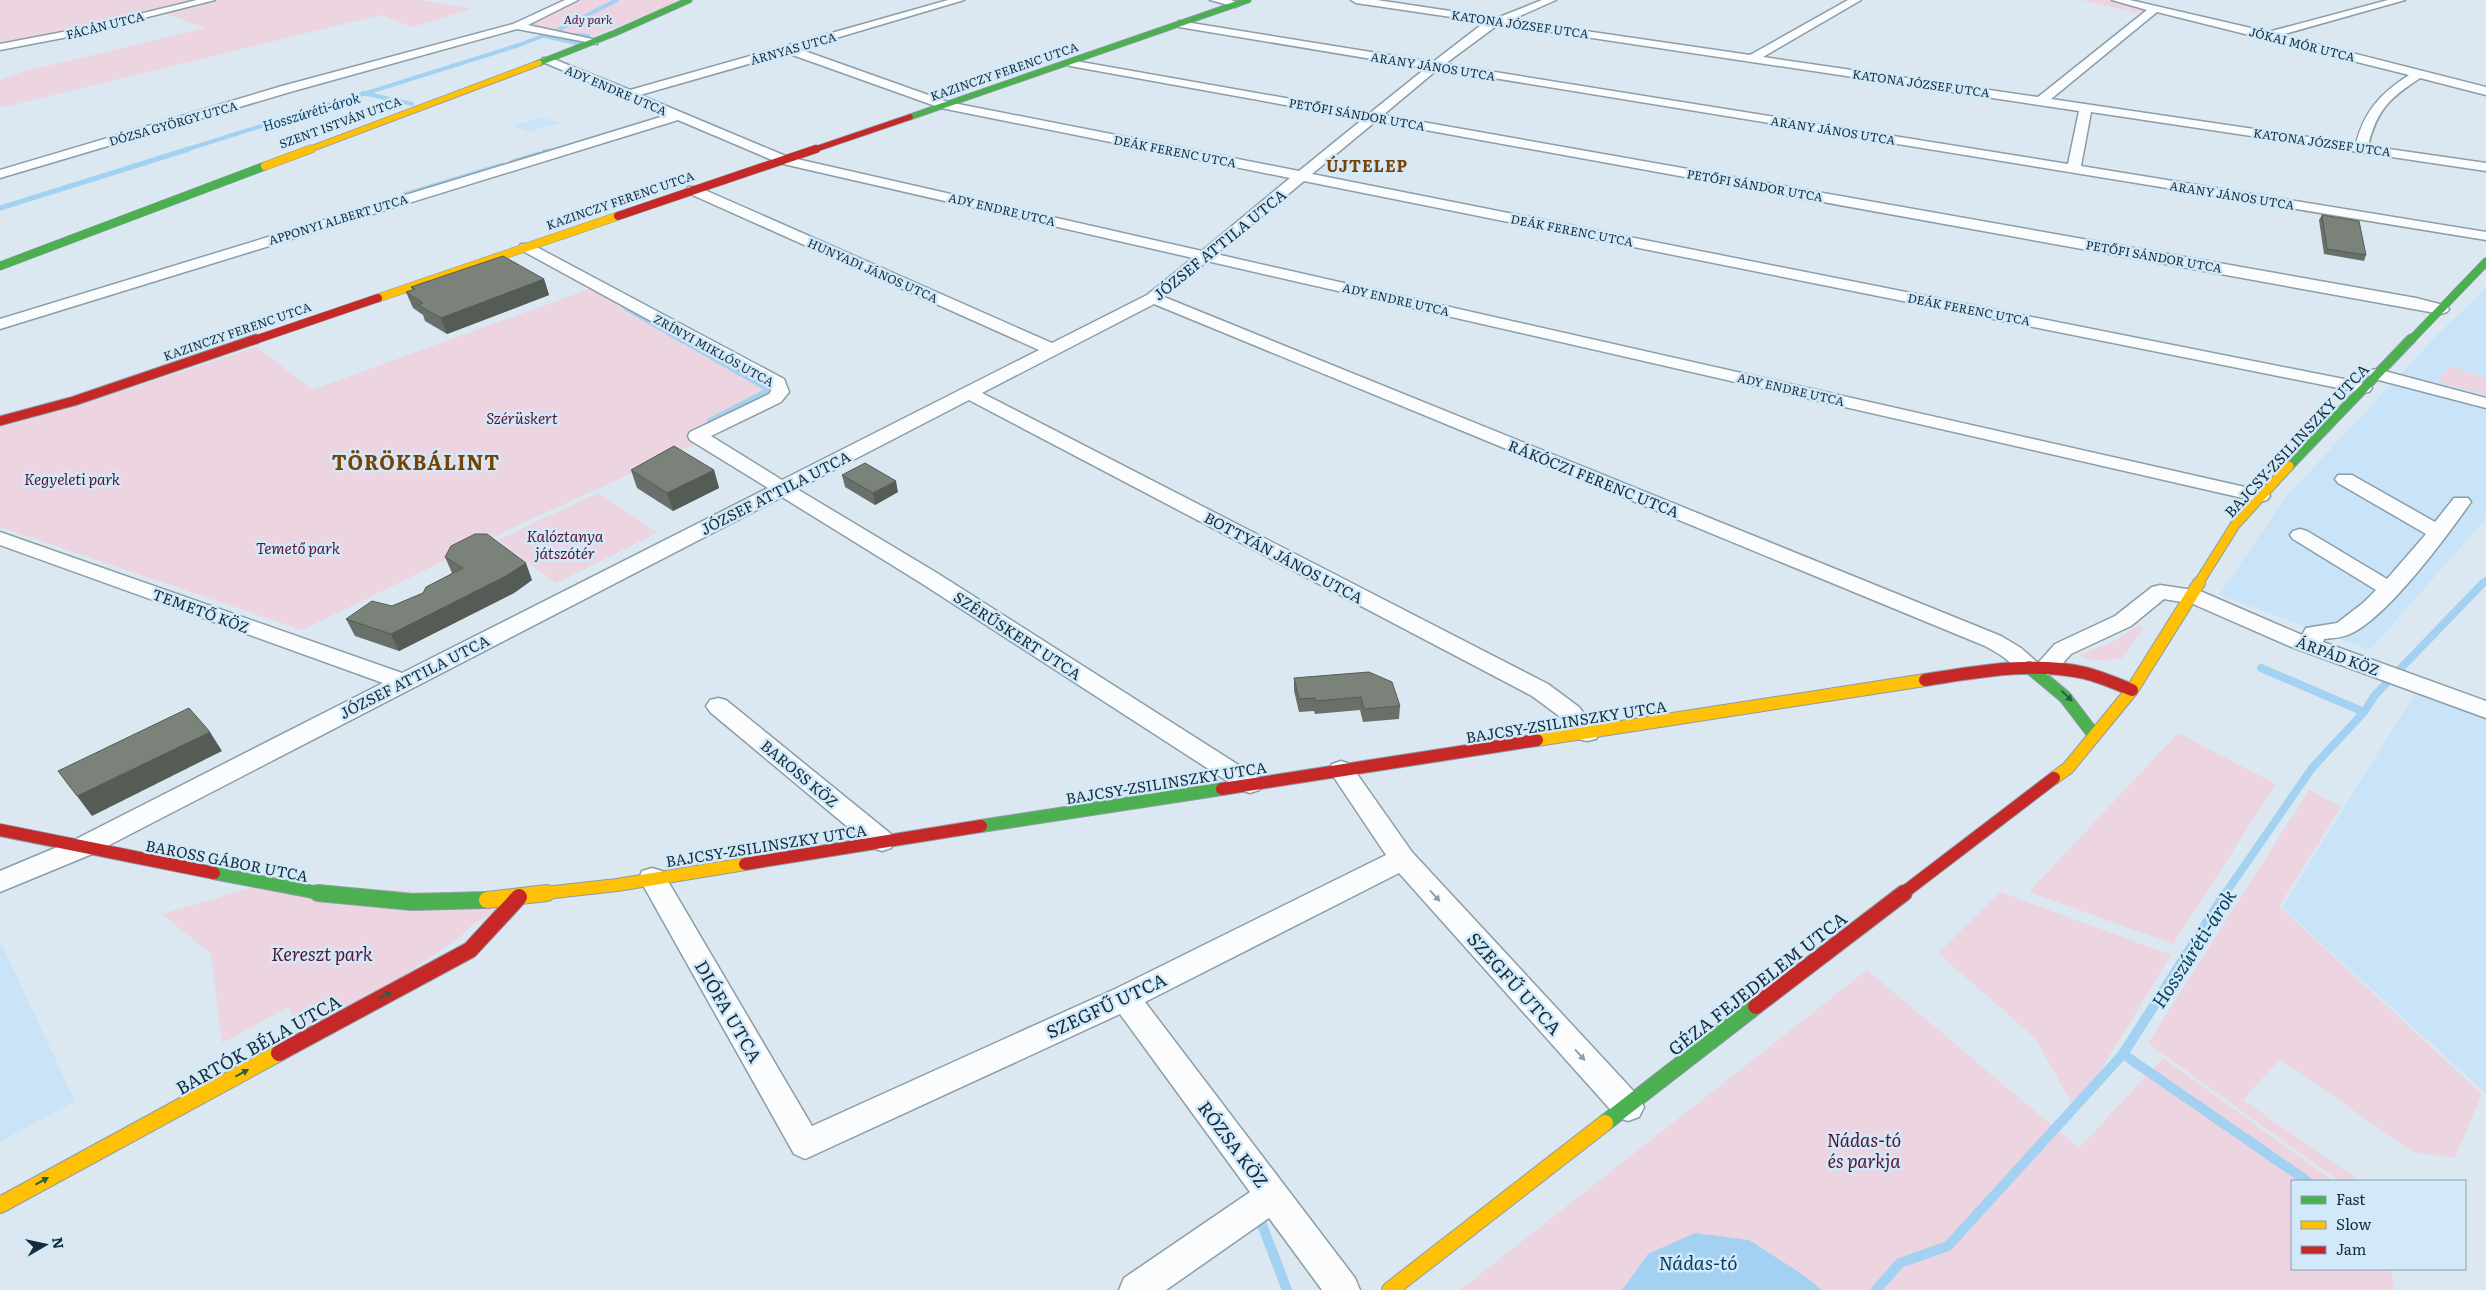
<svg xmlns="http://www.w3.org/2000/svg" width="2486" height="1290" viewBox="0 0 2486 1290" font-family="Literata,serif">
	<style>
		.built { fill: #c9e4f8 }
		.green { fill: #ecd4e1 }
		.water { fill: #a2d1f1 }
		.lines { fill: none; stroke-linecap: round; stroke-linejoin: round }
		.stream-far4 { stroke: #a2d1f1; stroke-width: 4 }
		.stream-far3 { stroke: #a2d1f1; stroke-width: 5 }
		.stream-far2 { stroke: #a2d1f1; stroke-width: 6 }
		.stream-far1 { stroke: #a2d1f1; stroke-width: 8 }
		.stream { stroke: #a2d1f1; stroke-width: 10 }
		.street-casing { stroke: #8b9da7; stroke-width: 3 }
		.fast-far4-casing { stroke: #8b9da7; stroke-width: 7 }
		.fast-far3-casing { stroke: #8b9da7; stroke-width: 9 }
		.fast-far2-casing { stroke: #8b9da7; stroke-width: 11 }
		.fast-far1-casing { stroke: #8b9da7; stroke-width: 14 }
		.fast-casing { stroke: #8b9da7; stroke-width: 18 }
		.slow-far4-casing { stroke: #8b9da7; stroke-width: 7 }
		.slow-far3-casing { stroke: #8b9da7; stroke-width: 9 }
		.slow-far2-casing { stroke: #8b9da7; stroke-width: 11 }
		.slow-far1-casing { stroke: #8b9da7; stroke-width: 14 }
		.slow-casing { stroke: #8b9da7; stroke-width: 18 }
		.jam-far4-casing { stroke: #8b9da7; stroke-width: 7 }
		.jam-far3-casing { stroke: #8b9da7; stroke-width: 9 }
		.jam-far2-casing { stroke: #8b9da7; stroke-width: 11 }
		.jam-far1-casing { stroke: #8b9da7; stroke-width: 14 }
		.jam-casing { stroke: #8b9da7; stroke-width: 18 }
		.street { fill: #fafcfd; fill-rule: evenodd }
		.fast-far4 { stroke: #4caf50; stroke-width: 5.5 }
		.fast-far3 { stroke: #4caf50; stroke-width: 8 }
		.fast-far2 { stroke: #4caf50; stroke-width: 9 }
		.fast-far1 { stroke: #4caf50; stroke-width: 12 }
		.fast { stroke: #4caf50; stroke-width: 16 }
		.slow-far4 { stroke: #ffc107; stroke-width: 5.5 }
		.slow-far3 { stroke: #ffc107; stroke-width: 8 }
		.slow-far2 { stroke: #ffc107; stroke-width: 9 }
		.slow-far1 { stroke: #ffc107; stroke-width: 12 }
		.slow { stroke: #ffc107; stroke-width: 16 }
		.jam-far4 { stroke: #c62828; stroke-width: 5.5 }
		.jam-far3 { stroke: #c62828; stroke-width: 8 }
		.jam-far2 { stroke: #c62828; stroke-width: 9 }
		.jam-far1 { stroke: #c62828; stroke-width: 12 }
		.jam { stroke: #c62828; stroke-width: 16 }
		.wall { fill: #697069 }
		.shaded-wall { fill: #555b55 }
		.building { fill: #7a827a; stroke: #555b55 }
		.oneway { fill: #2a6044 }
		.oneway2 { fill: #929ea6 }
		.labels { text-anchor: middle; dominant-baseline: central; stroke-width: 5; stroke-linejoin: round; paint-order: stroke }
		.far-park-label { font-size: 12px; font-style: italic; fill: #591331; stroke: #d2e9fa }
		.far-street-label { font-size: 12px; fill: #142c3c; stroke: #d2e9fa }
		.far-water-label { font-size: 14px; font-style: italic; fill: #0b3e5a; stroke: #d2e9fa }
		.street-label { font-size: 15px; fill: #142c3c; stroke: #d2e9fa }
		.park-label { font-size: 15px; font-style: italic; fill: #591331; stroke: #d2e9fa }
		.far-district-label { font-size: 16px; font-weight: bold; letter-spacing: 1px; fill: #784105; stroke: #d2e9fa }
		.near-park-label { font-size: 18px; font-style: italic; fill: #591331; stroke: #d2e9fa }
		.near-street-label { font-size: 18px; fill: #142c3c; stroke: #d2e9fa }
		.near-water-label { font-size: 19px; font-style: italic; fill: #0b3e5a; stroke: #d2e9fa }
		.district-label { font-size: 20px; font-weight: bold; letter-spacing: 1px; fill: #784105; stroke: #d2e9fa }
	</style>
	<rect width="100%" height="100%" fill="#dbe8f1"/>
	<g class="built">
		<polygon points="542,117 559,123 529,132 514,126"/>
		<polygon points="2486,288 2486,516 2481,524 2370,650 2219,595 2285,498 2436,336"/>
		<polygon points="2416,692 2486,719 2486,1094 2282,907"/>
		<polygon points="0,941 75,1101 0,1142"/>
	</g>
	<g class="green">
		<polygon points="0,0 202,0 105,24 0,45"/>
		<polygon points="219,0 421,0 472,9 412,27 381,15 0,108 0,80 22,72 205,28 164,13"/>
		<polygon points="581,0 674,0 675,1 665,8 587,38 527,25"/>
		<polygon points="2081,0 2110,0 2146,11 2142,14"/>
		<polygon points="592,288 770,385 772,392 764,399 686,435 698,443 512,528 302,630 0,527 0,428 68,409 257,347 312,390"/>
		<polygon points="2450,366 2486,378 2486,395 2442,383 2438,379"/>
		<polygon points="598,493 657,533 556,583 498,540"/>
		<polygon points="2139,625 2144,628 2121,659 2092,660 2078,655 2111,643"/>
		<polygon points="2178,733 2276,784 2173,944 2029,892"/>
		<polygon points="2309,790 2341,807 2279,906 2482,1094 2455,1158 2413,1152 2280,1059 2243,1100 2360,1181 2339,1181 2148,1043"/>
		<polygon points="268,883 519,897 472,925 461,936 342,1019 306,1038 288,1007 222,1043 211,954 162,914"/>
		<polygon points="2000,892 2171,955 2076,1111 2035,1038 1938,953"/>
		<polygon points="1867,970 2079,1148 2163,1058 2333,1181 2292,1181 2292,1269 2391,1269 2394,1290 1822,1290 1806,1277 1648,1254 1622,1290 1460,1290"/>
	</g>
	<polygon class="water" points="1695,1233 1749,1240 1806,1277 1822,1290 1622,1290 1648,1254"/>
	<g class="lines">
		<g class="stream-far4">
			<polyline points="575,35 588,36"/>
			<polyline points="544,36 581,44"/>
			<polyline points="363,93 412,104"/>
			<polyline points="185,150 519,45 556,31 617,0"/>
		</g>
		<g class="stream-far3">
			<polyline points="544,152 550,151"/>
			<polyline points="513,162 539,154"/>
			<polyline points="404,195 503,165"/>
			<polyline points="0,208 189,149"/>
			<polyline points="626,308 683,341"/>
		</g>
		<g class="stream-far2">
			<polyline points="681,339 765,387 766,392 710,421"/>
			<polyline points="2482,584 2486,580"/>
		</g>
		<g class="stream-far1">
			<polyline points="2261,668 2364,712"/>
			<polyline points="2225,894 2312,768 2364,712 2375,695 2483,583"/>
		</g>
		<g class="stream">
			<polyline points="2123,1054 2307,1181"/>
			<polyline points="1261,1222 1287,1290"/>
			<polyline points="1876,1290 1900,1263 1948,1246 2123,1054 2226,893"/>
		</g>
		<defs>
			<g id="street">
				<polygon points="197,0 215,0 73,36 0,50 0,44 73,30"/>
				<polygon points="565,0 578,0 528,25 597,40 597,44 517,29 290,92 0,178 0,170 282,86 513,24"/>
				<path d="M948,0H964L799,49L948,102L1299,171L1363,119L1070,66L1064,63L1070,60L1370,113L1426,68L1179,27L1174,24L1179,21L1433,62L1485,22L1356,3L1351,0H1377L1497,18L1542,0H1556L1511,20L1750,55L1848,0H1861L1763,57L2038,97L2147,10L2112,0H2130L2268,32L2388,0H2405L2281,35L2486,87V95L2420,78C2390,98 2377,109 2368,146L2486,163V171L2091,112L2081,166L2486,232V240L1438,69L1383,115L2416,298L2447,306L2449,309L2447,312L2441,314L1376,121L1312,174L2369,384L2372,388L2369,392L2363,393L1304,181L1216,254L2267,492L2270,496L2267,500L2260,502L1207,261L1164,297L2001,636L2021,648L2038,663L2055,644L2115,616L2152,587L2160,585L2200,591L2302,635L2306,628L2337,623L2363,603L2376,590L2293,539L2290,535L2293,531L2300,529L2307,531L2387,579L2426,534L2338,483L2335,479L2338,475H2352L2435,522L2454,498H2468L2471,502C2447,536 2387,618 2350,634C2342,638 2332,638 2324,639L2323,642L2486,701V718L2289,646L2193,604L2164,599L2131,626L2071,654L2055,672L2047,675L2038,671C2025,679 2017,668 2006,659C2000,654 1992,650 1985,646L1154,304L982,393L1548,684L1579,707L1599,733L1596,739L1587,741L1578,739L1563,719L1532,696L969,400L797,489L937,573L1259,778L1263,784L1259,790L1250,793L1241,790L921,583L782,497L92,854L0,892V871L74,840L383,683L0,545V532L402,673L768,488L690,440L688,436L690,432L769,394L771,391L770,386L521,250L519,247L521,244H531L784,379L789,392L781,402L711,436L782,480L1039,350L688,193L686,190L688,187H698L1052,343L1147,295L1193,258L779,163L678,120L0,329V319L667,115L543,62V58H551L630,90ZM2157,12L2409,75C2381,93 2364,111 2356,144L2051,99ZM1499,24L2079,111L2068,164L1445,64ZM787,53L941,108L1290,178L1202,251L788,157L640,95Z"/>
				<polygon points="1210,0 1231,0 1241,4 1236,7"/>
				<polygon points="2377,369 2486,398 2486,408 2371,378 2368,374 2371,370"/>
				<polygon points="718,698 726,700 891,834 895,841 891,848 882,851 873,848 710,712 706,706 710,700"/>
				<polygon points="1341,761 1350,764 1412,852 1639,1097 1644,1107 1639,1117 1628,1121 1617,1117 1399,873 1145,1002 1355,1278 1360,1290 1322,1290 1269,1218 1166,1290 1119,1290 1124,1278 1250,1192 1120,1014 816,1154 805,1159 794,1154 639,878 642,871 652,868 662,871 812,1126 1115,989 1386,855 1329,770 1332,764"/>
			</g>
			<g id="fast-far4">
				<polyline points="539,63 615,33 689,0"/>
				<polyline points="910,117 1248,0"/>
			</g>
			<g id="fast-far3">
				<polyline points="0,266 265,166"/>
				<polyline points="2410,341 2486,262"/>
			</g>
			<polyline id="fast-far2" points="2289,466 2411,339"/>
			<g id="fast-far1">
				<polyline points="2029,667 2065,697 2094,735"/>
				<polyline points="981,826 1222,789"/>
				<polyline points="214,873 324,894"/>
			</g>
			<g id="fast">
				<polyline points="318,893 412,902 487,900"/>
				<polyline points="1605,1123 1756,1006"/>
			</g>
			<polyline id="slow-far4" points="308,150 539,63"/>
			<g id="slow-far3">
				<polyline points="265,166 311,149"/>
				<polyline points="378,298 618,216"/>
			</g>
			<polyline id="slow-far2" points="2198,584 2235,525 2289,466"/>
			<g id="slow-far1">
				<polyline points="1537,740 1925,680"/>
				<polyline points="2054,778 2068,768 2132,690 2199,583"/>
				<polyline points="536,894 617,885 745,864"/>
			</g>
			<g id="slow">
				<polyline points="487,900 547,893"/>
				<polyline points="0,1205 279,1053"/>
				<polyline points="1390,1290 1605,1123"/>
			</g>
			<polyline id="jam-far4" points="813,150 910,117"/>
			<g id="jam-far3">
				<polyline points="618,216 816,149"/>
				<polyline points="252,341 378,298"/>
			</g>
			<polyline id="jam-far2" points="0,421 74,401 256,339"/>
			<g id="jam-far1">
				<path d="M1925,680C1978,672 2032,661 2085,673C2101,677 2117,684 2132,690"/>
				<polyline points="1222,789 1537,740"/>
				<polyline points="0,830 214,873"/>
				<polyline points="745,864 981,826"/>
				<polyline points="1902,894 2054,778"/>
			</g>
			<g id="jam">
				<polyline points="1756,1006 1904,893"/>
				<polyline points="279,1053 470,950 519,897"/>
			</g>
		</defs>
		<use href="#street" class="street-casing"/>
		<use href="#fast-far4" class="fast-far4-casing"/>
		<use href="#fast-far3" class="fast-far3-casing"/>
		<use href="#fast-far2" class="fast-far2-casing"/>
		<use href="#fast-far1" class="fast-far1-casing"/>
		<use href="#fast" class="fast-casing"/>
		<use href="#slow-far4" class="slow-far4-casing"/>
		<use href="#slow-far3" class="slow-far3-casing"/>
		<use href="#slow-far2" class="slow-far2-casing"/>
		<use href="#slow-far1" class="slow-far1-casing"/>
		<use href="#slow" class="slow-casing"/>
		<use href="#jam-far4" class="jam-far4-casing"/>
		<use href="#jam-far3" class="jam-far3-casing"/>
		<use href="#jam-far2" class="jam-far2-casing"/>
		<use href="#jam-far1" class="jam-far1-casing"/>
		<use href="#jam" class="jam-casing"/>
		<use href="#street" class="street"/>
		<use href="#fast-far4" class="fast-far4"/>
		<use href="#fast-far3" class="fast-far3"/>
		<use href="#fast-far2" class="fast-far2"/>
		<use href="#fast-far1" class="fast-far1"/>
		<use href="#fast" class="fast"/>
		<use href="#slow-far4" class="slow-far4"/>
		<use href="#slow-far3" class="slow-far3"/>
		<use href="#slow-far2" class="slow-far2"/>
		<use href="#slow-far1" class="slow-far1"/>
		<use href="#slow" class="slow"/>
		<use href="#jam-far4" class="jam-far4"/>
		<use href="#jam-far3" class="jam-far3"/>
		<use href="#jam-far2" class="jam-far2"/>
		<use href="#jam-far1" class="jam-far1"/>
		<use href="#jam" class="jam"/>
	</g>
	<g class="wall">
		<polygon points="2322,215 2366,255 2364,261 2324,254 2319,220"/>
		<polygon points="544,279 549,295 447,334 425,321 423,315 413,308 406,292 413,290 411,287"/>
		<polygon points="631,470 714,470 719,488 673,511 637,488"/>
		<polygon points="842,475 898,492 875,505 845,487"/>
		<polygon points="445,557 532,580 514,593 399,651 355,636 346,619 392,606 423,593 452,573"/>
		<polygon points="1294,678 1400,706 1399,719 1363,722 1360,710 1315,714 1314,711 1299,712 1294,691"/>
	</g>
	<g class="shaded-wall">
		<polygon points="544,279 549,295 447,334 441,318"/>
		<polygon points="714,470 719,488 673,511 667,493"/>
		<polygon points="896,481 898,492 875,505 873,493"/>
		<polygon points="526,563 532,580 514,593 399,651 391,634"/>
		<polygon points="210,732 222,751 92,816 77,796"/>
	</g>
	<g class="building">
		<polygon points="2322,215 2359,221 2366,255 2327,249"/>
		<polygon points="503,256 544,279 441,318 418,305 423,303 406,292 415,289 411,287"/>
		<polygon points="674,446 714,470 667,493 631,470"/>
		<polygon points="865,463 896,481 873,493 842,475"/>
		<polygon points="475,534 487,534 526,563 506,576 391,634 346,619 372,601 392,606 423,593 426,587 463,568 445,557 451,546"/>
		<polygon points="1369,672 1392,682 1400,706 1364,709 1361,697 1315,701 1315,698 1299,699 1294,678"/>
		<polygon points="189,708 210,732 77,796 58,771"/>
	</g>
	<defs><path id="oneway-solid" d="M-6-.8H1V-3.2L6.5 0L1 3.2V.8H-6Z" transform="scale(1.25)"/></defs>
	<g class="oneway">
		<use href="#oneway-solid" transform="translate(2067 696) rotate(44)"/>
		<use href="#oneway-solid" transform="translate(385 995) rotate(-28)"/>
		<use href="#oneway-solid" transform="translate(242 1073) rotate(-29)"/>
		<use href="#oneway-solid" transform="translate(42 1181) rotate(-29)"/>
	</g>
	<g class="oneway2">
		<use href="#oneway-solid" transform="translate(1435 896) rotate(48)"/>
		<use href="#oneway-solid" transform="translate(1580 1055) rotate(48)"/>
	</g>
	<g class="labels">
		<g class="far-park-label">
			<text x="588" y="19">Ady park</text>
		</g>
		<g class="far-street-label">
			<text transform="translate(1520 24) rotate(8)">KATONA JÓZSEF UTCA</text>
			<text transform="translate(105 25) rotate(-14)">FÁCÁN UTCA</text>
			<text transform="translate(2302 44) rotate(14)">JÓKAI MÓR UTCA</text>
			<text transform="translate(793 48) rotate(-16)">ÁRNYAS UTCA</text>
			<text transform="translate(1433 66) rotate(9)">ARANY JÁNOS UTCA</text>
			<text transform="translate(1004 71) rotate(-19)">KAZINCZY FERENC UTCA</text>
			<text transform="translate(1921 83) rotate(8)">KATONA JÓZSEF UTCA</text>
			<text transform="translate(616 90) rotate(23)">ADY ENDRE UTCA</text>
			<text transform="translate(1357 114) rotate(10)">PETŐFI SÁNDOR UTCA</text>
			<text transform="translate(340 122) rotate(-20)">SZENT ISTVÁN UTCA</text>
			<text transform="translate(173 123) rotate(-16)">DÓZSA GYÖRGY UTCA</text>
			<text transform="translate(1833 130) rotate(9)">ARANY JÁNOS UTCA</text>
			<text transform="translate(2322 142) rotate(8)">KATONA JÓZSEF UTCA</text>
			<text transform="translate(1175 151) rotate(11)">DEÁK FERENC UTCA</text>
			<text transform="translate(1755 185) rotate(10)">PETŐFI SÁNDOR UTCA</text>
			<text transform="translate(2232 195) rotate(9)">ARANY JÁNOS UTCA</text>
			<text transform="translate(620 200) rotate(-19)">KAZINCZY FERENC UTCA</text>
			<text transform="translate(1002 209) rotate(13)">ADY ENDRE UTCA</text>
			<text transform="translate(338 219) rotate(-17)">APPONYI ALBERT UTCA</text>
			<text transform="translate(1572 230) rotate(11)">DEÁK FERENC UTCA</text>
			<text transform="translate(2154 256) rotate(10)">PETŐFI SÁNDOR UTCA</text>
			<text transform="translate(873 270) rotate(24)">HUNYADI JÁNOS UTCA</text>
			<text transform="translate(1396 299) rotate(13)">ADY ENDRE UTCA</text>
			<text transform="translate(1969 309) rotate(11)">DEÁK FERENC UTCA</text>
			<text transform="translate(237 331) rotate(-19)">KAZINCZY FERENC UTCA</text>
			<text transform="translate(714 350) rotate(29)">ZRÍNYI MIKLÓS UTCA</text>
			<text transform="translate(1791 389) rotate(13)">ADY ENDRE UTCA</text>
		</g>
		<g class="far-water-label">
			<text transform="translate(311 111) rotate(-17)">Hosszúréti-árok</text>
		</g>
		<g class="street-label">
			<text transform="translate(1219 244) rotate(-39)">JÓZSEF ATTILA UTCA</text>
			<text transform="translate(2296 440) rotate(-47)">BAJCSY-ZSILINSZKY UTCA</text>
			<text transform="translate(1594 478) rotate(22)">RÁKÓCZI FERENC UTCA</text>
			<text transform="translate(775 492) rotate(-27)">JÓZSEF ATTILA UTCA</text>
			<text transform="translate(1284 557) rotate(28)">BOTTYÁN JÁNOS UTCA</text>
			<text transform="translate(201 610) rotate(20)">TEMETŐ KÖZ</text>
			<text transform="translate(1018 635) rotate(33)">SZÉRŰSKERT UTCA</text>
			<text transform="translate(2338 655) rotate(20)">ÁRPÁD KÖZ</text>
			<text transform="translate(414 676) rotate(-27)">JÓZSEF ATTILA UTCA</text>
			<text transform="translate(1566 721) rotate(-9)">BAJCSY-ZSILINSZKY UTCA</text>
			<text transform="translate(800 773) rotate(40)">BAROSS KÖZ</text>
			<text transform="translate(1166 782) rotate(-9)">BAJCSY-ZSILINSZKY UTCA</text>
			<text transform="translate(766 845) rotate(-9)">BAJCSY-ZSILINSZKY UTCA</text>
			<text transform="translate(227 860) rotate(11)">BAROSS GÁBOR UTCA</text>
		</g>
		<g class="park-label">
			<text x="522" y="417">Szérüskert</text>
			<text x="72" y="478">Kegyeleti park</text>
			<text x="565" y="535">Kalóztanya<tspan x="565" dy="17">játszótér</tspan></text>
			<text x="298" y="547">Temető park</text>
		</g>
		<g class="far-district-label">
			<text x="1367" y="165">ÚJTELEP</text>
		</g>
		<g class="near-park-label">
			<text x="322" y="953">Kereszt park</text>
			<text x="1864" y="1139">Nádas-tó<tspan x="1864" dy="21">és parkja</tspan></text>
		</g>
		<g class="near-street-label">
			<text transform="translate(1515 983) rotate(48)">SZEGFŰ UTCA</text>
			<text transform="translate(1757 983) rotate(-38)">GÉZA FEJEDELEM UTCA</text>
			<text transform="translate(1106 1005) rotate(-25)">SZEGFŰ UTCA</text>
			<text transform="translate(729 1011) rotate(60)">DIÓFA UTCA</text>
			<text transform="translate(258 1044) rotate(-29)">BARTÓK BÉLA UTCA</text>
			<text transform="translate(1234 1144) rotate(53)">RÓZSA KÖZ</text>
		</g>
		<g class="near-water-label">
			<text transform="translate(2193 948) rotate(-57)">Hosszúréti-árok</text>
			<text x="1698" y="1262">Nádas-tó</text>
		</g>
		<g class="district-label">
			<text x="416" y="461">TÖRÖKBÁLINT</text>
		</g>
	</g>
	<rect x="2291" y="1180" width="175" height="90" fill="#d2e9fa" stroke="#869dae"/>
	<rect x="2301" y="1196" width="25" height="8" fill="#4caf50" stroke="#869dae"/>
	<text x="2336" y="1205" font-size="15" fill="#142c3c">Fast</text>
	<rect x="2301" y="1221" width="25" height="8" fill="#ffc107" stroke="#869dae"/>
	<text x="2336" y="1230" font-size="15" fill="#142c3c">Slow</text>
	<rect x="2301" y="1246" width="25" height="8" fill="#c62828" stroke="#869dae"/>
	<text x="2336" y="1255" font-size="15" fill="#142c3c">Jam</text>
	<g transform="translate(45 1245) rotate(81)" stroke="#d2e9fa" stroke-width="4" paint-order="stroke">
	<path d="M0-4L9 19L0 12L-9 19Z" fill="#142c3c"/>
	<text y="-8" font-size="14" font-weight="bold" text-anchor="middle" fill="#142c3c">N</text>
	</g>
</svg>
